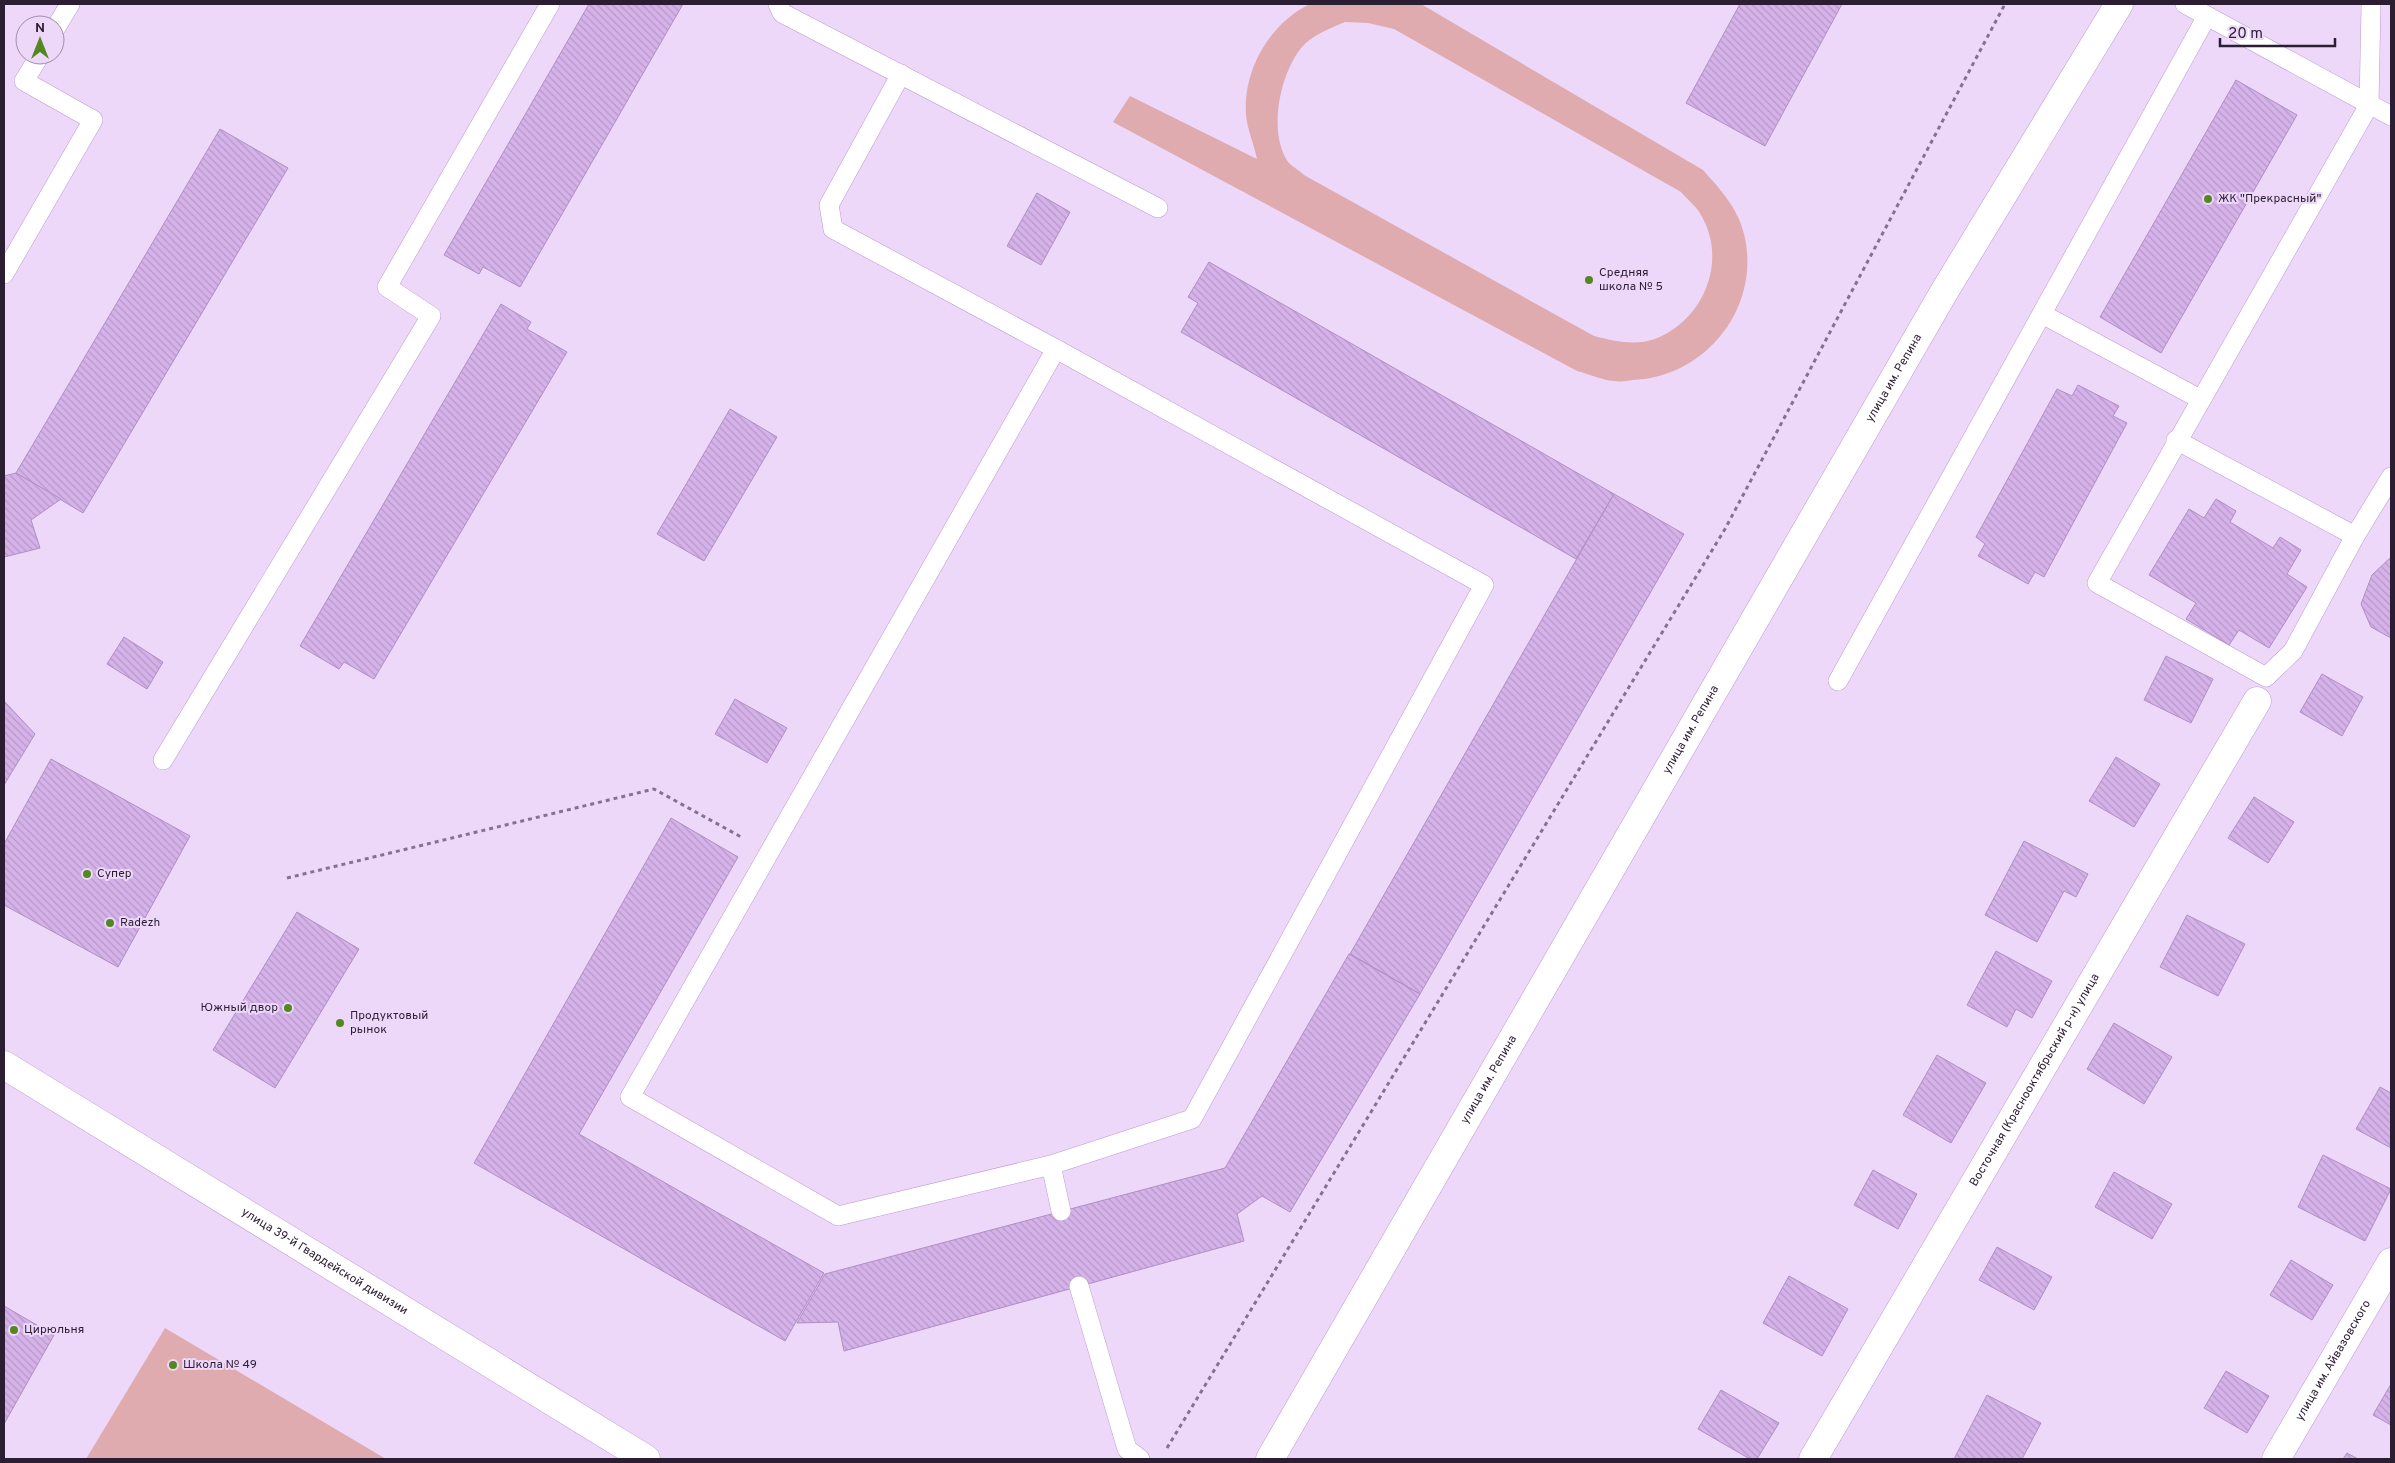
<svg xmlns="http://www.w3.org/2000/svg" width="2395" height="1463" viewBox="0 0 2395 1463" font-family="Overpass,sans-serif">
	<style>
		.pitch { fill: #e0abaf; fill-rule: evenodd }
		.building { fill: url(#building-back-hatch); stroke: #b08ec3 }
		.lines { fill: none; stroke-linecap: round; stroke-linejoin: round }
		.lane-casing { stroke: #bd9bd1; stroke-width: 20 }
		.street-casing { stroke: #bd9bd1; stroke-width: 29 }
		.secondary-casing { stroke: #bd9bd1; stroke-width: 29 }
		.path { stroke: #84738e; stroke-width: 3; stroke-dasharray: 4 4; stroke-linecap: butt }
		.lane { stroke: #fff; stroke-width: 19 }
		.street { stroke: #fff; stroke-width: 28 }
		.secondary { stroke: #fff; stroke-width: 28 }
		.poi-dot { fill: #53871f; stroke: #edd8fa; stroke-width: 2 }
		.labels { text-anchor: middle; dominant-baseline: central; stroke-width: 4; stroke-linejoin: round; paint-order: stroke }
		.poi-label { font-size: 12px; fill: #2b1d32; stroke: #edd8fa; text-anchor: start }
		.street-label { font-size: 12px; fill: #2b1d32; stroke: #edd8fa }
	</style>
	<defs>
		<pattern id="building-back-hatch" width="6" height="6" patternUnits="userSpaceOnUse" patternTransform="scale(1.25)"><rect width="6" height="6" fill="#d5b2e9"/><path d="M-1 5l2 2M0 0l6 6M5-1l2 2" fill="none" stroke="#b799c8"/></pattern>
	</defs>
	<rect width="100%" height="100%" fill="#edd8fa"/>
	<g class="pitch">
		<path d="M1310,4H1421L1703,170C1720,189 1738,208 1744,234C1762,307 1706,377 1633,380C1627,381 1620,382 1614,381C1602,380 1589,374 1577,371L1113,122L1130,96L1257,159C1254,144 1247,129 1246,114C1243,70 1270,23 1310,4ZM1345,22L1368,23L1394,29L1681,192C1687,199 1697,207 1701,215C1728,261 1704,320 1655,339C1635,346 1614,341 1594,336L1304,175C1300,171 1293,167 1289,163C1267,134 1280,73 1302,47C1312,35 1331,28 1345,22Z"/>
		<polygon points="165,1328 386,1459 86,1459"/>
	</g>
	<g class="building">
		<polygon points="589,4 683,4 520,287 483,267 479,274 444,255"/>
		<polygon points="1740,4 1842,4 1765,146 1686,103"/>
		<polygon points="2236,80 2297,115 2161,353 2100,317"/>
		<polygon points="220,129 288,168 83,513 16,473"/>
		<polygon points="1037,193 1070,212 1041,265 1007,246"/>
		<polygon points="1209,262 1614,494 1576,559 1181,332 1198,303 1188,297"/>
		<polygon points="501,304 531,322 527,329 567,352 374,679 344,662 339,669 300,646"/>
		<polygon points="2078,385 2119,406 2113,416 2127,423 2044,577 2035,572 2028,584 1978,556 1985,544 1976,537 2057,389 2072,396"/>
		<polygon points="730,409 777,437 704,561 657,534"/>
		<polygon points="16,473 61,499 31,520 40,548 4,557 4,476"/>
		<polygon points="1614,494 1684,534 1420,994 1350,954"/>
		<polygon points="2216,499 2236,511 2230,522 2273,548 2280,537 2301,550 2287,574 2307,587 2269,648 2239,630 2229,645 2186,619 2196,603 2149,575 2189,509 2204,518"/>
		<polygon points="2391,557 2391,638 2371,627 2361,604 2372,575"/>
		<polygon points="124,637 163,662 147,689 107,664"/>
		<polygon points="2166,656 2213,679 2191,723 2144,700"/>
		<polygon points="2322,674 2363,697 2342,736 2300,712"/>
		<polygon points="735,699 787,728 767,763 715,734"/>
		<polygon points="4,701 35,734 4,785"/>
		<polygon points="2116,757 2160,784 2134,827 2089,801"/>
		<polygon points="51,759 190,836 118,967 4,905 4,844"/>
		<polygon points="2254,797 2294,822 2268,863 2228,838"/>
		<polygon points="671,818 738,857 579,1134 824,1273 785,1341 474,1163"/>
		<polygon points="2024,841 2088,874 2076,897 2064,891 2037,942 1985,915"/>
		<polygon points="297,912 359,949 275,1088 213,1050"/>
		<polygon points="2187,915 2245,944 2218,996 2160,967"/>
		<polygon points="1996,951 2052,981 2032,1018 2016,1009 2007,1027 1967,1005"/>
		<polygon points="1349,954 1420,994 1290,1212 1262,1196 1237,1214 1244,1241 844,1351 838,1322 797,1323 825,1274 1225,1168"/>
		<polygon points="2114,1023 2172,1057 2144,1104 2087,1069"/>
		<polygon points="1937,1055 1986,1083 1951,1143 1903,1115"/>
		<polygon points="2380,1087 2391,1093 2391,1148 2356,1129"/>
		<polygon points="2323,1155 2391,1189 2365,1241 2298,1207"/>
		<polygon points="1873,1170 1917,1194 1898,1229 1854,1205"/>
		<polygon points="2114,1172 2172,1204 2152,1239 2095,1207"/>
		<polygon points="1997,1247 2052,1277 2034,1310 1979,1280"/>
		<polygon points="2291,1260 2333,1285 2312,1320 2270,1295"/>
		<polygon points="1789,1276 1848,1309 1822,1356 1763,1323"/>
		<polygon points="4,1306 54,1335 4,1424"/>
		<polygon points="2226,1371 2269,1396 2247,1433 2204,1408"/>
		<polygon points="2391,1384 2391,1425 2373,1415"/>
		<polygon points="1721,1390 1779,1423 1757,1459 1750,1459 1698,1429"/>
		<polygon points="1987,1395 2041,1423 2022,1459 1954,1459"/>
		<polygon points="2347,1453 2358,1459 2343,1459"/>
	</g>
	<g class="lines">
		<defs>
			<g id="lane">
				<polyline points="778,4 782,13 1158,208"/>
				<polyline points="2185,4 2391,116"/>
				<polyline points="55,29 70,4"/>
				<polyline points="901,74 829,205 833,229 1056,349"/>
				<polyline points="4,274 93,120 24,81 40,55"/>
				<polyline points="2042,314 2200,399"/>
				<polyline points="2176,440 2355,536 2391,477"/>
				<polyline points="2355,536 2293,651 2266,677 2097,583 2369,105 2371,4"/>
				<polyline points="1838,681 2207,16"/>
				<polyline points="163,760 431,316 387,287 550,4"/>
				<polyline points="1051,1165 1192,1119 1484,585 1056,349 630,1097 838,1216 1051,1165 1061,1211"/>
				<polyline points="1079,1286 1127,1449 1140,1459"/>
			</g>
			<g id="street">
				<path id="s1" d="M1270,1459L1944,292L2119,4"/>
				<path id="s2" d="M1813,1459L2257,701"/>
				<path id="s3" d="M2276,1459L2391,1262"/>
			</g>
			<g id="secondary">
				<path id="s4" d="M4,1065L646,1459"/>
			</g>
		</defs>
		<use href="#lane" class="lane-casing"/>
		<use href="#street" class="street-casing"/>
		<use href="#secondary" class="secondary-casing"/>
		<g class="path">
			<polyline points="287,878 654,789 743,838"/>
			<polyline points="1167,1448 1725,529 2005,4"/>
		</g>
		<use href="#lane" class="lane"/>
		<use href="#street" class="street"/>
		<use href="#secondary" class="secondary"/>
	</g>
	<g class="poi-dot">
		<circle cx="2208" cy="199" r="5"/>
		<circle cx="1589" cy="280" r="5"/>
		<circle cx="87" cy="874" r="5"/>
		<circle cx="110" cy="923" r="5"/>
		<circle cx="288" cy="1008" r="5"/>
		<circle cx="340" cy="1023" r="5"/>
		<circle cx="14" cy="1330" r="5"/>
		<circle cx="173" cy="1365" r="5"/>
	</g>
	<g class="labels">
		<g class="poi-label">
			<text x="2218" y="199">ЖК "Прекрасный"</text>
			<text x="1599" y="273">Средняя<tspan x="1599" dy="14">школа № 5</tspan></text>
			<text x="97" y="874">Супер</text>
			<text x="120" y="923">Radezh</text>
			<text x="278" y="1008" text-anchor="end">Южный двор</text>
			<text x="350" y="1016">Продуктовый<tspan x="350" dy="14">рынок</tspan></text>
			<text x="24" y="1330">Цирюльня</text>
			<text x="183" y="1365">Школа № 49</text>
		</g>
		<g class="street-label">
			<text stroke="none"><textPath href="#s1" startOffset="1248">улица им. Репина</textPath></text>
			<text stroke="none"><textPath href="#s1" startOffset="842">улица им. Репина</textPath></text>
			<text stroke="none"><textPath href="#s1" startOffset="438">улица им. Репина</textPath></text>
			<text stroke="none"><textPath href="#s2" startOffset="439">Восточная (Краснооктябрьский р-н) улица</textPath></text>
			<text stroke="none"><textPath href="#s4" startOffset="376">улица 39-й Гвардейской дивизии</textPath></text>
			<text stroke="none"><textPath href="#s3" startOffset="114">улица им. Айвазовского</textPath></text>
		</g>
	</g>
	<rect width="2395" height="1463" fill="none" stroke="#2b1d32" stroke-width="10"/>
	<g transform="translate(40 40)"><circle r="24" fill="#edd8fa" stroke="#9f8daa"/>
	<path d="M0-4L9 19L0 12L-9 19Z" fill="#53871f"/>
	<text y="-8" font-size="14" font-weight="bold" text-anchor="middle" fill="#2b1d32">N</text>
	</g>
	<path d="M2220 38v8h115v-8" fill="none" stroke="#2b1d32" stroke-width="2.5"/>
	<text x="2228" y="38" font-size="15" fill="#2b1d32" stroke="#edd8fa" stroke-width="4" paint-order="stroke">20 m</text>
</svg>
